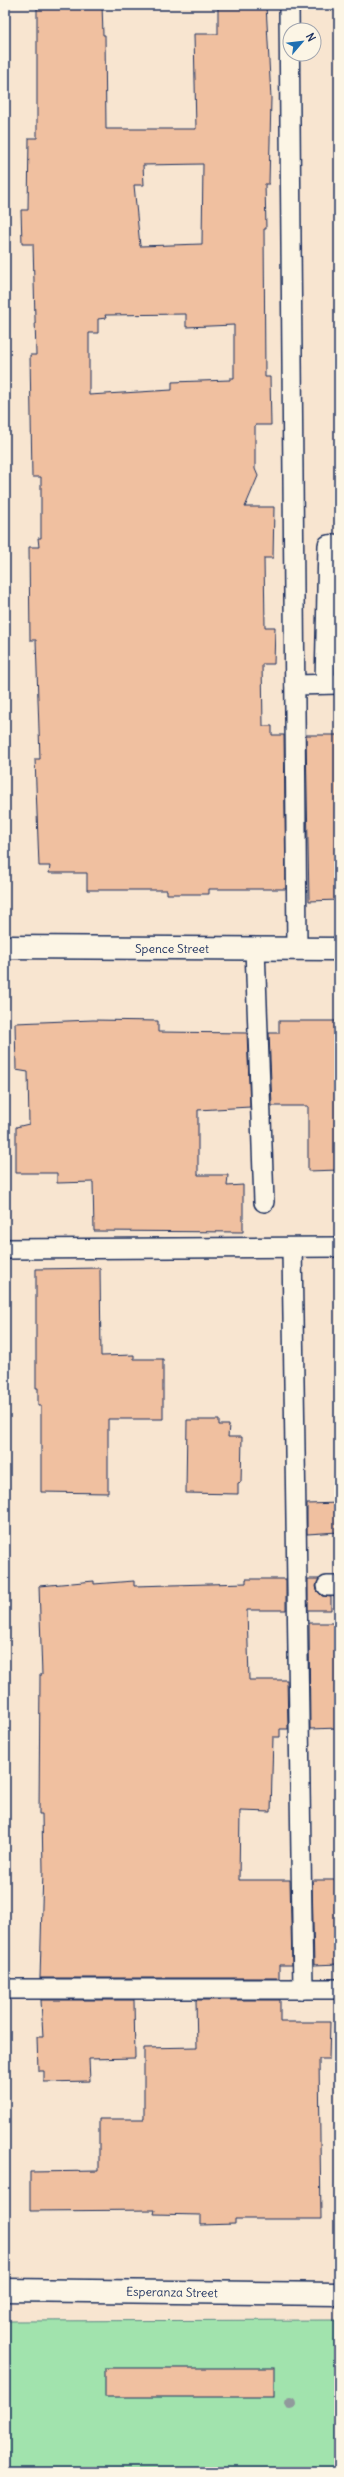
<svg xmlns="http://www.w3.org/2000/svg" width="344" height="2477" viewBox="0 0 344 2477" font-family="Delius,sans-serif">
	<style>
		.green { fill: #a1e3ad; stroke: #5e8986 }
		.building { fill: #f0c0a0; stroke: #1b2f5e; fill-rule: evenodd }
		.lines { fill: none; stroke-linecap: round; stroke-linejoin: round }
		.service-casing { stroke: #1b2f5e; stroke-width: 22 }
		.minor-casing { stroke: #1b2f5e; stroke-width: 25 }
		.service { stroke: #fcf5e5; stroke-width: 19 }
		.minor { stroke: #fcf5e5; stroke-width: 22 }
		.tree { fill: #919a9c }
		.labels { text-anchor: middle; dominant-baseline: central; stroke-width: 3; stroke-linejoin: round; paint-order: stroke }
		.street-label { font-size: 12px; fill: #1b2f5e; stroke: #fcf5e5 }
	</style>
	<rect width="100%" height="100%" fill="#f8e5d0"/>
	<filter id="ink" filterUnits="userSpaceOnUse"><feTurbulence type="fractalNoise" baseFrequency=".025" numOctaves="2"/><feDisplacementMap in="SourceGraphic" scale="8" xChannelSelector="R" yChannelSelector="G"/><feConvolveMatrix kernelMatrix="1 2 1 2 8 2 1 2 1" color-interpolation-filters="sRGB"/></filter>
	<g filter="url(#ink)">
		<polygon class="green" points="339,2320 339,2472 5,2472 5,2321"/>
		<g class="building">
			<path d="M37,5H102L103,35H105L106,129H196L194,34H218V5H266L271,98L269,184H265L266,229H264L265,377H270L271,425H255V469L258,476L245,507H274L273,558H264L265,627H275L274,664H262L263,726H272V735H284L286,889H209V894H167V890H87V873H49L50,866H39L35,759H40L36,640H30L29,547H39L38,538H41V477H32L30,355H36L33,244H22L21,210H28L29,138H37ZM203,164L202,244L140,246L134,185H144L143,165ZM186,314V327L234,325V378H230V380L172,382V390L89,395V333H98V319L106,318L105,315Z"/>
			<polygon points="306,735 339,735 339,900 309,901"/>
			<polygon points="93,1020 158,1021 158,1032 247,1033 250,1107 198,1110 198,1175 228,1175 227,1186 243,1185 243,1232 94,1231 93,1182 57,1183 57,1173 16,1173 16,1127 29,1124 28,1072 16,1070 15,1023"/>
			<polygon points="279,1021 339,1021 339,1170 308,1171 308,1106 272,1106 269,1033 279,1033"/>
			<polygon points="100,1268 101,1356 134,1355 134,1359 163,1359 163,1419 108,1419 108,1493 41,1492 41,1406 38,1406 38,1388 36,1388 36,1269"/>
			<polygon points="187,1420 219,1420 219,1425 229,1425 228,1437 242,1437 241,1482 238,1483 238,1494 186,1493"/>
			<polygon points="339,1503 339,1532 307,1534 307,1504"/>
			<polygon points="246,1579 286,1579 286,1610 247,1610 249,1680 287,1680 288,1729 280,1729 280,1737 273,1737 271,1812 240,1811 239,1880 290,1880 292,1965 279,1965 279,1978 40,1978 43,1870 42,1814 39,1814 40,1675 42,1675 39,1586 94,1581 94,1584 134,1581 134,1586 246,1583"/>
			<polygon points="308,1579 319,1579 316,1586 317,1591 322,1596 331,1597 331,1610 308,1610"/>
			<polygon points="309,1623 339,1623 339,1728 310,1729"/>
			<polygon points="312,1880 339,1880 339,1964 314,1965"/>
			<polygon points="41,2000 134,2000 135,2058 89,2059 90,2081 44,2082 44,2071 38,2071 37,2037 43,2037"/>
			<polygon points="196,2000 280,2000 280,2022 330,2022 329,2059 319,2059 321,2219 235,2219 235,2224 201,2225 201,2215 154,2214 155,2210 30,2211 30,2172 99,2171 99,2119 144,2119 144,2048 197,2047"/>
			<rect x="105" y="2368" width="169" height="29"/>
		</g>
		<g class="lines">
			<defs>
				<g id="service">
					<polyline points="289,5 297,948"/>
					<polyline points="325,684 328,545 339,544"/>
					<polyline points="295,685 339,684"/>
					<polyline points="255,948 264,1202"/>
					<polyline points="292,1248 303,1989"/>
					<polyline points="5,1249 339,1247"/>
					<polyline points="327,1586 339,1586"/>
					<polyline points="5,1989 339,1989"/>
				</g>
				<g id="minor">
					<polyline points="5,947 339,949"/>
					<polyline points="5,2290 339,2294"/>
				</g>
			</defs>
			<use href="#service" class="service-casing"/>
			<use href="#minor" class="minor-casing"/>
			<use href="#service" class="service"/>
			<use href="#minor" class="minor"/>
		</g>
		<circle class="tree" cx="290" cy="2403" r="6"/>
	</g>
	<g class="labels">
		<g class="street-label">
			<text x="172" y="948">Spence Street</text>
			<text transform="translate(172 2292) rotate(1)">Esperanza Street</text>
		</g>
	</g>
	<rect width="344" height="2477" fill="none" stroke="#fcf5e5" stroke-width="20"/>
	<rect x="10" y="10" width="324" height="2457" fill="none" stroke="#1b2f5e" stroke-width="1.5" filter="url(#ink)"/>
	<g transform="translate(302 42) rotate(62)"><circle r="19" fill="#fcf5e5" stroke="#a2a6af"/>
	<path d="M0-3L7 15L0 10L-7 15Z" fill="#1f6fb2"/>
	<text y="-6" font-size="11" font-weight="bold" text-anchor="middle" fill="#1b2f5e">N</text>
	</g>
</svg>
